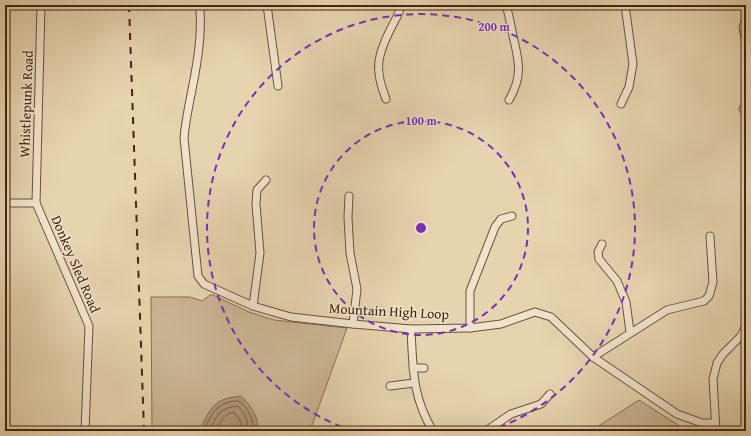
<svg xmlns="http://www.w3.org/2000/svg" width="751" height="436" viewBox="0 0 751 436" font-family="'Gentium Book Plus',serif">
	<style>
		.green { fill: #cbb694; stroke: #886d52 }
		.water { fill: #af9879; stroke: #856a4f }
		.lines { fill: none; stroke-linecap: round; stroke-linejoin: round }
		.shore { stroke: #7a5e44; stroke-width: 1 }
		.minor-casing { stroke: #6d5037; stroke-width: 9 }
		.minor { stroke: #efe3cb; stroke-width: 7 }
		.rail { stroke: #45240f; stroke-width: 2; stroke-dasharray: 7 7; stroke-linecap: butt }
		.ring { fill: none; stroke: #7b2cbf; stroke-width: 2; stroke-dasharray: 7 5 }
		.labels { text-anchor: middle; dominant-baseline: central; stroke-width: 3; stroke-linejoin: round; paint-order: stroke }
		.street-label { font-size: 14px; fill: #45240f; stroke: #efe3cb }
		.centre { fill: #7b2cbf; stroke: #efe3cb; stroke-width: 2 }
		.ring-label { font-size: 12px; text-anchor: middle; font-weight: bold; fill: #7b2cbf; stroke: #efe3cb; stroke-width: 3; stroke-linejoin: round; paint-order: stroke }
	</style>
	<rect width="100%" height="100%" fill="#e6d4af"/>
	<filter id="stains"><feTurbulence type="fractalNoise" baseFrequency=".005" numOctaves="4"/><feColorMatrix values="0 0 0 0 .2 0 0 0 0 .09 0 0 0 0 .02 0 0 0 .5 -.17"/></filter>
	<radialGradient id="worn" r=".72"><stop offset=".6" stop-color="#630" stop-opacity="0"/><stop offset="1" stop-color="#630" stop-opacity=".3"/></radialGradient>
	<g class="green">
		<polygon points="210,295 213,295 249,312 274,320 347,328 310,431 152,431 151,297 190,297 202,301"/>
		<polygon points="639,400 681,427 677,431 591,431"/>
	</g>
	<path class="water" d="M241,396C249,404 262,420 256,431H200C205,419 211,403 225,399C230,397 236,397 241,396Z"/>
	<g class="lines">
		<g class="shore">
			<path d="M204,431C208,420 214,407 226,403C230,401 235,401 239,401C248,407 254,420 253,431"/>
			<path d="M210,431C216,415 220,408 237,406C245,411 248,422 248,431"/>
			<path d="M216,431C220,422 224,414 234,412L241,422L242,431"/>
		</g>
		<defs>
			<g id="minor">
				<polyline points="41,5 36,203 89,326 85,431"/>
				<path d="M200,5C200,14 201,24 200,33C199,69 187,103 184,138L198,276L204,284L253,306L291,317L353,324L411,329L470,328L501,324L535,312L551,317L593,357L677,414L702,423H715"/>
				<polyline points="267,5 278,86"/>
				<path d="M506,5C509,15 511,26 513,36C519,61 523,76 509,100"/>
				<polyline points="746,20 743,27 746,42"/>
				<path d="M386,99C374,69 377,56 391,28C395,20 400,13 401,5"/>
				<polyline points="621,104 629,87 633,64 625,5"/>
				<polyline points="743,109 746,109"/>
				<polyline points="349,196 348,217 350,253 357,289 353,324"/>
				<polyline points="5,203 36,203"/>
				<polyline points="602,244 598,252 599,259 617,281 626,302 630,332"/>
				<polyline points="253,306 260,253 256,204 257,190 266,180"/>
				<polyline points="470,328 470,291 495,227 501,219 512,216"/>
				<path d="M411,329C413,367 412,397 433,431"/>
				<polyline points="593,357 667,310 704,301 709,296 713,282 710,236"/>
				<polyline points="413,368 424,368"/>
				<polyline points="390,386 414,383"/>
				<polyline points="486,431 511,414 541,404 550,394"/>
				<polyline points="716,431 713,379 717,363 723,354 741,336 746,325"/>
			</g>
		</defs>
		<use href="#minor" class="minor-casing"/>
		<use href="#minor" class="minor"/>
		<polyline class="rail" points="129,5 144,431"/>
	</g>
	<g class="ring">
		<circle cx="421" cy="228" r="107"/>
		<path d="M353 431A214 214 0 1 1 489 431"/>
	</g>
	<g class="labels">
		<g class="street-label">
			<text transform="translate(26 104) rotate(-88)">Whistlepunk Road</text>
			<text transform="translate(76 264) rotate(67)">Donkey Sled Road</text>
			<text transform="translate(389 311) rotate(3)">Mountain High Loop</text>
		</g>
	</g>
	<circle cx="421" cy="228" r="6" class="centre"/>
	<g class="ring-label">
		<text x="494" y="31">200 m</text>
		<text x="421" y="125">100 m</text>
	</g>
	<rect width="751" height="436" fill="none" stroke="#e6d4af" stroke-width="20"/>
	<rect x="6" y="6" width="739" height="424" fill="none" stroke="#45240f" stroke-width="2"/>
	<rect x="10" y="10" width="731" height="416" fill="none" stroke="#45240f"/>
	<rect width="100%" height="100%" filter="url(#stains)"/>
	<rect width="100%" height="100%" fill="url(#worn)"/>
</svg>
